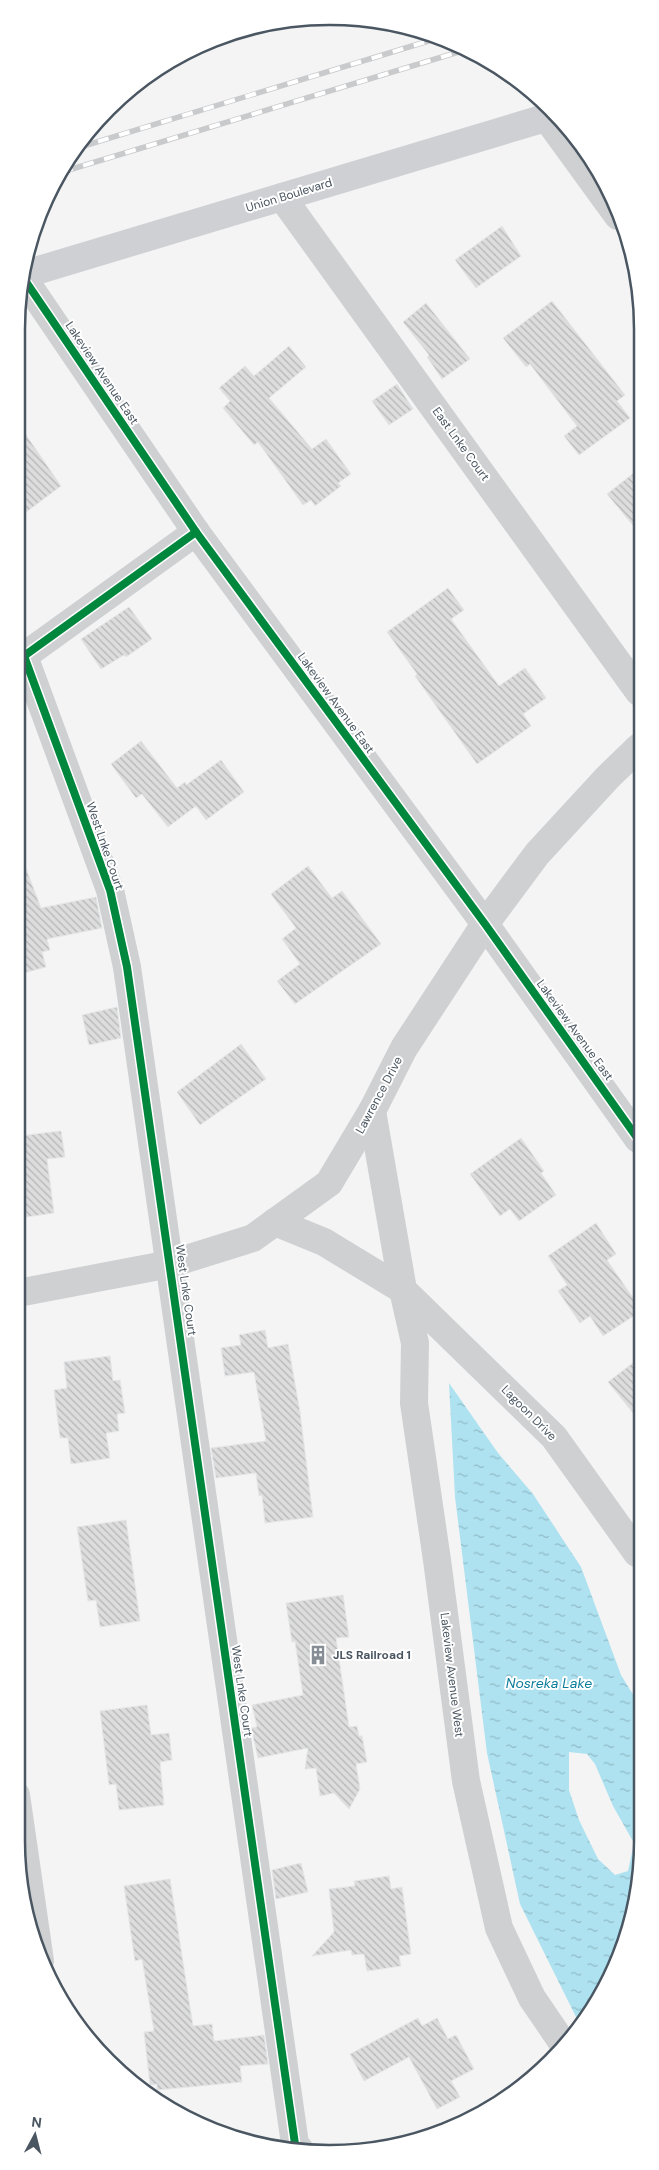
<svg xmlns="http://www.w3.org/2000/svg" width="659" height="2170" viewBox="0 0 659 2170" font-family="'DM Sans',sans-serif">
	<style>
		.water { fill: url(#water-ripples); fill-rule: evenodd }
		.building { fill: url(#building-back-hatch); stroke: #e5e6e7 }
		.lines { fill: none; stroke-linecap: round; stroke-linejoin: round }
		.minor { stroke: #ced0d2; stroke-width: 28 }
		.secondary { stroke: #ced0d4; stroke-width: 28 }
		.rail-casing { stroke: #c9cacc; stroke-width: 5.5 }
		.rail { stroke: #fff; stroke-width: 4; stroke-dasharray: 11; stroke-linecap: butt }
		.cycleway-casing { stroke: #fff; stroke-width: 11 }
		.cycleway { stroke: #00873e; stroke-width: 8 }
		.labels { text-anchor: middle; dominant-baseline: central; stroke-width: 4; stroke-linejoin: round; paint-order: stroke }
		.street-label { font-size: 12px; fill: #4a5661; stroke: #fff }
		.poi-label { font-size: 12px; font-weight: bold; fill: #4a5661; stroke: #fff; text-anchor: start }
		.water-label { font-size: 14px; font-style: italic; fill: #0c7c9b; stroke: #fff }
		.rim { fill: none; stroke: #4a5661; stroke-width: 2.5 }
	</style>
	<defs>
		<pattern id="water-ripples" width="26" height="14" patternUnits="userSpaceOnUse" patternTransform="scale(1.25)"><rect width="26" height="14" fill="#aee2f0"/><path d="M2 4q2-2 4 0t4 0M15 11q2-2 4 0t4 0" fill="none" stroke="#90bac6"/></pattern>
		<pattern id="building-back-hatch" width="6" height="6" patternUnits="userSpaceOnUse" patternTransform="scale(1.25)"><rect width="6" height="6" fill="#ddddde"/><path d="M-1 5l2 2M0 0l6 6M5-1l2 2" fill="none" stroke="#b5b6b7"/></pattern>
	</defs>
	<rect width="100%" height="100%" fill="#f4f4f4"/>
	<path class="water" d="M449,1383L498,1453L533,1494L581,1567L621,1675L637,1701V1902L590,2015L580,2025L520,1904L487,1753L455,1497ZM569,1752L587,1754L595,1764L613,1806L634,1843L628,1871L615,1875L598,1859L579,1820L569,1790Z"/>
	<g class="building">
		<polygon points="502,226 521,256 476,288 455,260"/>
		<polygon points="552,301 625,395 617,401 630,418 579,455 564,436 577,426 530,364 526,367 503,338"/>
		<polygon points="426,303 470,359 442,379 427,357 429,355 403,322"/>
		<polygon points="289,346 306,367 269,398 312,449 326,439 351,474 338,483 341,486 315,506 311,500 303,505 258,442 254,445 223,408 230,401 219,388 245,366 254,376"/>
		<polygon points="397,384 413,409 389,425 372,401"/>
		<polygon points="22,429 61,486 21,516"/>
		<polygon points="640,468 640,534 607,494"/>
		<polygon points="448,588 464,610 451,619 499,686 525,668 546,698 523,714 531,726 477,764 415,676 417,674 387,632"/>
		<polygon points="129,607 152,639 126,657 124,655 101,669 81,639"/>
		<polygon points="141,741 177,788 185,782 186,785 221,760 244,792 206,820 196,806 168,827 142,794 136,798 111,764"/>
		<polygon points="20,858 22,858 41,908 96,897 102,928 47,939 50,950 42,952 46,967 20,974"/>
		<polygon points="308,866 332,898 342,891 381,944 295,1004 277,981 300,964 282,939 296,928 271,894"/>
		<polygon points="117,1007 121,1038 89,1045 82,1015"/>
		<polygon points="241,1044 266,1079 200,1125 177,1092"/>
		<polygon points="61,1131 65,1157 47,1159 54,1213 19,1218 19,1136"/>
		<polygon points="521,1138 544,1171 541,1173 556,1195 519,1221 510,1209 500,1216 470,1174"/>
		<polygon points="596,1223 616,1254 607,1260 638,1305 638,1313 603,1336 590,1316 580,1323 558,1291 567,1285 548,1256"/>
		<polygon points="265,1330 268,1348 288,1344 300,1412 313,1517 265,1523 262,1495 259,1496 256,1473 216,1478 211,1448 266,1441 254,1372 225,1376 221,1348 241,1345 239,1335"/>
		<polygon points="110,1356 113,1381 120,1380 125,1413 117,1414 119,1431 106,1433 110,1458 71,1464 68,1438 60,1438 54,1390 67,1388 64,1362"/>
		<polygon points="638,1359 638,1419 608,1382"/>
		<polygon points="126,1520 140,1621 100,1627 96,1600 88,1601 77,1527"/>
		<polygon points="343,1595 349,1637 336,1638 349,1727 357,1726 359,1736 362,1736 367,1762 356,1764 360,1789 349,1809 334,1793 320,1796 316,1768 305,1769 308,1748 258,1758 251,1728 257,1727 252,1705 303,1695 295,1641 292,1642 286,1603"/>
		<polygon points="147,1705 151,1735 169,1733 172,1760 160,1762 164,1805 119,1810 116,1784 109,1785 100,1711"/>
		<polygon points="301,1863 308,1892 276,1899 272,1870"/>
		<polygon points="389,1876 391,1889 402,1887 411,1954 399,1956 401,1966 367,1971 364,1954 352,1955 351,1950 312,1956 334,1932 329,1889 355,1886 354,1881"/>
		<polygon points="170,1879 193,2026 212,2024 214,2041 264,2035 268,2064 240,2066 242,2082 157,2090 157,2084 150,2085 144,2032 154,2031 142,1959 135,1961 124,1886"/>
		<polygon points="418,2018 422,2026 437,2018 448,2039 456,2035 474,2069 451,2081 460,2097 437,2109 409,2057 364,2081 350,2054"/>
	</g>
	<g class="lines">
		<g class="minor">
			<polyline points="546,117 618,216"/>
			<polyline points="282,197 639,692"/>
			<polyline points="22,276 196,532 485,924 638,1139"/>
			<polyline points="196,532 24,656 110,890 127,967 295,2144 300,2150"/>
			<polyline points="275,1222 324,1242 403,1290 372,1111"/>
			<polyline points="403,1290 415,1343 414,1403 437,1560 466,1781 499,1928 532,1998 562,2042"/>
			<polyline points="403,1290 554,1437 637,1553"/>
			<polyline points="18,1293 170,1264 253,1238 329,1183 372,1111 404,1048 485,924 537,854 608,777 639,747"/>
			<polyline points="16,1795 40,1961"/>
		</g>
		<polyline class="secondary" points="22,275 555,115"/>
		<defs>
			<g id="rail">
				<polyline points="77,148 435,39"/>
				<polyline points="62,172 465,50"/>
			</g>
		</defs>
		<use href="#rail" class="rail-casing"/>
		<use href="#rail" class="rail"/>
		<defs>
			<g id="cycleway">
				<polyline points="22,276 196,532 485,924 638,1139"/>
				<polyline points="196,532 24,656 110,890 127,967 295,2144 300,2150"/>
			</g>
		</defs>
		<use href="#cycleway" class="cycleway-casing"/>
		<use href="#cycleway" class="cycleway"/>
	</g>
	<defs>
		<symbol id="building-bare" viewBox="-9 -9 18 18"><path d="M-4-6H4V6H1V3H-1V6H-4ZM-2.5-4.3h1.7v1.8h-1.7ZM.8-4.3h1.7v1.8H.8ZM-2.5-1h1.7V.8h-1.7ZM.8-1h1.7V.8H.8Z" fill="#868d94" stroke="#fff" stroke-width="2.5" paint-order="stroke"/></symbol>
	</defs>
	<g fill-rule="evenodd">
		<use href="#building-bare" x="304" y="1641" width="28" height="28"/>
	</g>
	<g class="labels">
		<g class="street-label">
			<text transform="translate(289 195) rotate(-17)">Union Boulevard</text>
			<text transform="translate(102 373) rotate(56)">Lakeview Avenue East</text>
			<text transform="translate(461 444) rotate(54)">East Lnke Court</text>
			<text transform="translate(336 703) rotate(54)">Lakeview Avenue East</text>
			<text transform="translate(105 846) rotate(71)">West Lnke Court</text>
			<text transform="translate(575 1030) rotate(54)">Lakeview Avenue East</text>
			<text transform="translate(379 1095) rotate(-62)">Lawrence Drive</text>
			<text transform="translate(186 1290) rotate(82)">West Lnke Court</text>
			<text transform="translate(529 1413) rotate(45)">Lagoon Drive</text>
			<text transform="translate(452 1675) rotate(83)">Lakeview Avenue West</text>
			<text transform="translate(242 1691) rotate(82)">West Lnke Court</text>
		</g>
		<g class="poi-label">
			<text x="333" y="1655">JLS Railroad 1</text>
		</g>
		<g class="water-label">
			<text x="549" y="1683">Nosreka Lake</text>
		</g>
	</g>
	<path d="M0 0H659V2170H0ZM329 25H330A304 304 0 0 1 634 329V1841A304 304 0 0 1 330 2145H329A304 304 0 0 1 25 1841V329A304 304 0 0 1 329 25Z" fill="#fff" fill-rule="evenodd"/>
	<path class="rim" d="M329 25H330A304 304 0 0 1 634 329V1841A304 304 0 0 1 330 2145H329A304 304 0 0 1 25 1841V329A304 304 0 0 1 329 25Z"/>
	<g transform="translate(35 2135) rotate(7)" stroke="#ffffff" stroke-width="4" paint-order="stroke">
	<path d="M0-4L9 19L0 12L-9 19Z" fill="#4a5661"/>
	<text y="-8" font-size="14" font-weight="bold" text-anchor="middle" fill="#4a5661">N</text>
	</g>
</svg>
